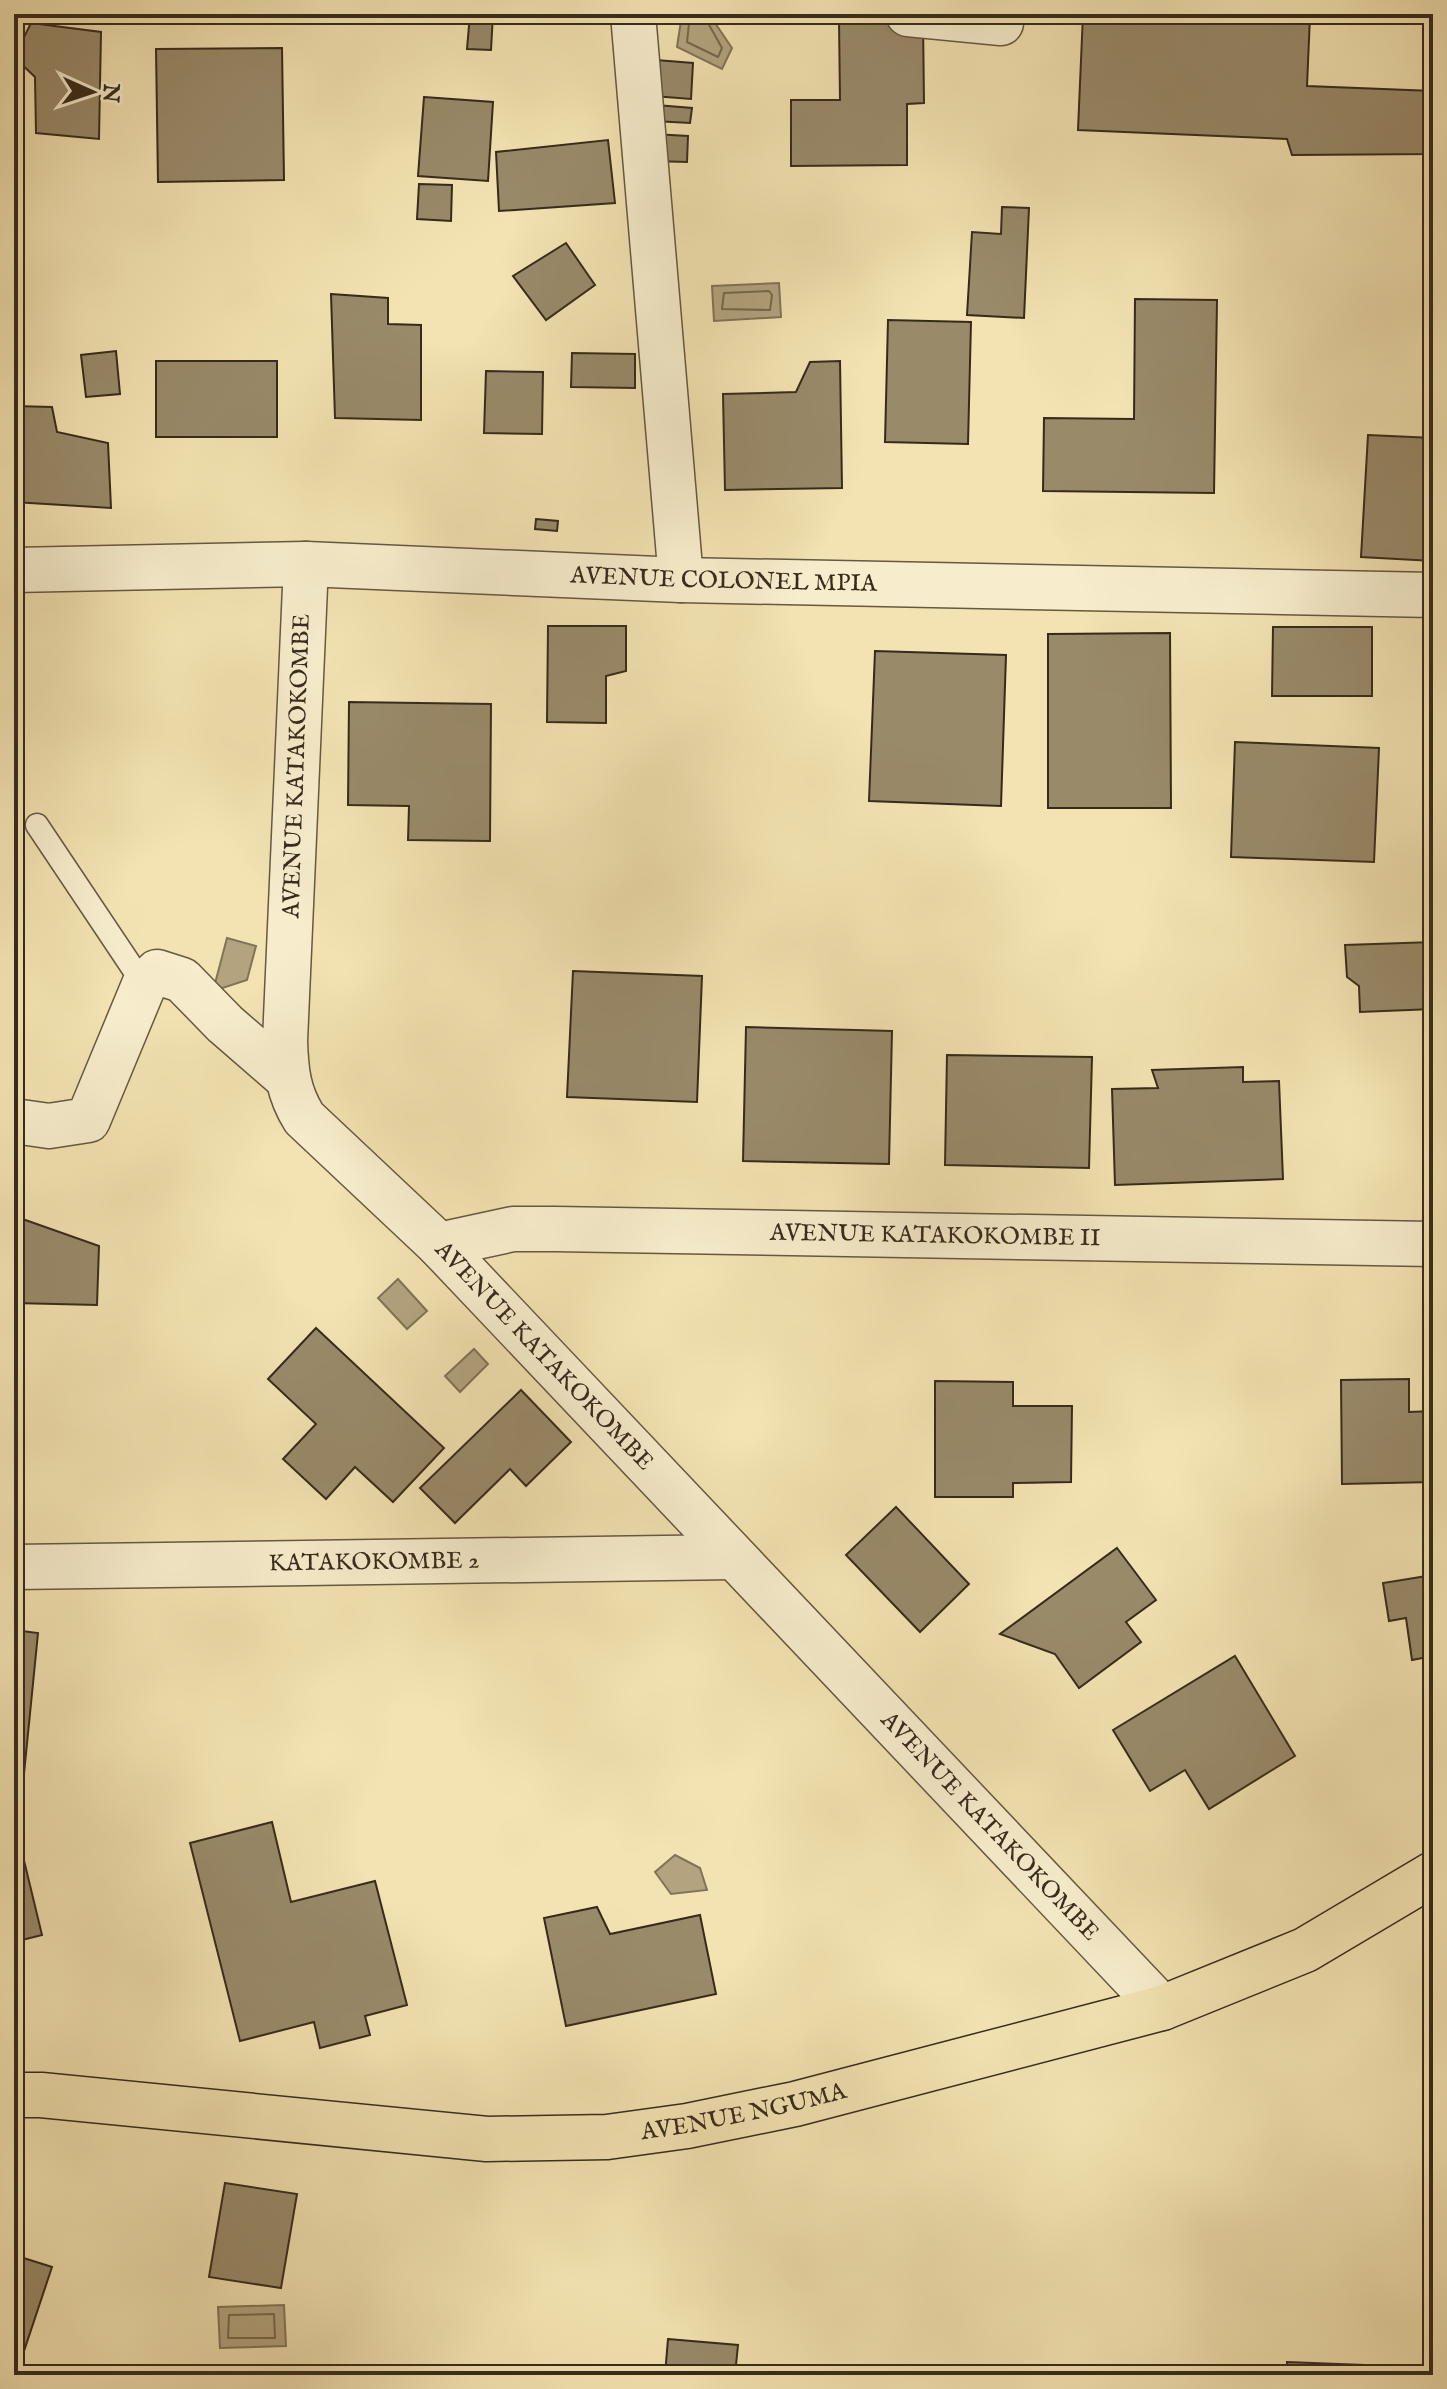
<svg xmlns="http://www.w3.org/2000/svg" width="1447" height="2389" viewBox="0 0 1447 2389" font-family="'IM FELL English',serif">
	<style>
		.water { fill: #b3a47f; stroke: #817357; stroke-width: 2 }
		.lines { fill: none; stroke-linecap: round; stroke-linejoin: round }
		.shore { stroke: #75674d; stroke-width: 2 }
		.building { fill: #998a6a; stroke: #372a1b; stroke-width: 2 }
		.lane-casing { stroke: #665841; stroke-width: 25 }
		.street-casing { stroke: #665841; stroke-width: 47 }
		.primary-casing { stroke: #372a1b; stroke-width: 47 }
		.lane { stroke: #f7edcd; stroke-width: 22 }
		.street { stroke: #f7edcd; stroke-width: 44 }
		.primary { stroke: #f3e3b2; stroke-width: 44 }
		.labels { text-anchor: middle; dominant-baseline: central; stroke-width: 8; stroke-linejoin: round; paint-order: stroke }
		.street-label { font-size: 24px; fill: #372a1b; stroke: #f7edcd }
	</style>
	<rect width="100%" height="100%" fill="#f3e3b2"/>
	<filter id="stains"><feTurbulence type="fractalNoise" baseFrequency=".0025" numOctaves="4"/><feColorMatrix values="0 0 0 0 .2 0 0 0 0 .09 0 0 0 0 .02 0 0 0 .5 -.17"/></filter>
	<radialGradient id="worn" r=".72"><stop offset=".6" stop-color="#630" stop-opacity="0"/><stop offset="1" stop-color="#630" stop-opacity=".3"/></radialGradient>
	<g class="water">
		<polygon points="682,14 709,14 732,48 722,69 677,47"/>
		<polygon points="779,283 781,317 714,321 712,286"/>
		<polygon points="227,938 256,946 247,980 213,991"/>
		<polygon points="398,1279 427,1311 407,1329 378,1298"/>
		<polygon points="474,1349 488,1364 460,1392 445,1376"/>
		<polygon points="675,1855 700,1868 707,1890 671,1894 655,1872"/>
		<polygon points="284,2305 286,2346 220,2348 218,2307"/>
	</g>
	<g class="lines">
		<g class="shore">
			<polyline points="690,14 687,42 718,57 722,48 703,14"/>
			<polygon points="769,291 772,295 770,310 722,309 724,293"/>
			<polygon points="274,2314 275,2338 228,2338 229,2315"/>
		</g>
	</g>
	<g class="building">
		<polygon points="470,14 493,14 491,50 467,49"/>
		<polygon points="1083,14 1310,16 1307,86 1433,91 1433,154 1292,155 1287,139 1078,130"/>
		<polygon points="923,19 924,103 907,104 907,165 791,166 791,100 840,100 839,20"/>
		<polygon points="31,23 101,32 99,139 36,133 35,77 14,57"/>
		<polygon points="282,48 284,180 158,182 156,49"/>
		<polygon points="656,60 693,63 691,99 653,96"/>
		<polygon points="424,97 493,102 488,181 418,176"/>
		<polygon points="656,105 692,108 690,123 654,121"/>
		<polygon points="653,134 688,136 687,162 652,161"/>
		<polygon points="608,140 615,203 499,211 496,152"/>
		<polygon points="419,184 452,185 451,221 417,219"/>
		<polygon points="1002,207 1029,208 1024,318 967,315 972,232 1001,234"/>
		<polygon points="566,243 595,285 546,320 513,276"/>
		<polygon points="331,294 388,298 388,324 421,325 421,420 335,418"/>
		<polygon points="1135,299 1217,300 1214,493 1043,491 1044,418 1134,419"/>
		<polygon points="888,320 971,322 968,444 885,442"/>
		<polygon points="116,351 120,394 86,397 81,355"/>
		<polygon points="572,353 635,354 635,388 571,387"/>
		<rect x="156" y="361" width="121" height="76"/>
		<polygon points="840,361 842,488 725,490 723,394 796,392 810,362"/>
		<polygon points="486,371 543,372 542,434 484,433"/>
		<polygon points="14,406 52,407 57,432 108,443 111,508 14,502"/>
		<polygon points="1368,435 1433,438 1433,561 1361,557"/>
		<polygon points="536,519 558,521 557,531 535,529"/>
		<polygon points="548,626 626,626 626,671 606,676 606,723 547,722"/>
		<polygon points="1273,627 1372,627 1372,696 1272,696"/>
		<polygon points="1170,633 1171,808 1048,808 1048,634"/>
		<polygon points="875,651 1006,655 1001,806 869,801"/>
		<polygon points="349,702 491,704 490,841 408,840 409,806 348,805"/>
		<polygon points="1235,742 1379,748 1374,862 1231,857"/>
		<polygon points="1433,942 1433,1009 1360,1012 1359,986 1347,977 1345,945"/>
		<polygon points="573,971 702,976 697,1102 567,1097"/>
		<polygon points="746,1027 892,1031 889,1164 743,1161"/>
		<polygon points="947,1055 1092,1057 1089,1168 945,1165"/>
		<polygon points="1243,1067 1243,1082 1279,1081 1283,1179 1115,1185 1112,1089 1158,1088 1152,1070"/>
		<polygon points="14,1216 99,1246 97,1305 14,1303"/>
		<polygon points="316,1328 444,1448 393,1502 355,1467 326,1499 283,1459 316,1424 268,1379"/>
		<polygon points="1409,1379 1409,1412 1433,1411 1433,1482 1342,1484 1341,1380"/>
		<polygon points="935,1381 1013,1382 1013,1406 1072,1406 1071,1482 1013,1483 1013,1497 935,1497"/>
		<polygon points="521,1390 571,1442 526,1486 510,1469 455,1523 420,1488"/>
		<polygon points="896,1507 969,1584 920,1632 846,1555"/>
		<polygon points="1117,1548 1156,1600 1126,1622 1141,1642 1079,1688 1055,1654 1000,1634"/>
		<polygon points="1433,1575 1433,1656 1412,1660 1406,1618 1389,1621 1383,1583"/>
		<polygon points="14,1630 38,1633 23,1784 14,1783"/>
		<polygon points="1235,1656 1295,1756 1209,1809 1185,1770 1150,1791 1113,1730"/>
		<polygon points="14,1819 42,1935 14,1942"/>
		<polygon points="272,1822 291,1902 375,1881 407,2005 365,2016 370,2035 320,2048 314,2022 240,2041 190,1843"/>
		<polygon points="597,1907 610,1934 700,1915 716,1994 566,2026 544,1918"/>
		<polygon points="225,2183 297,2194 281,2288 209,2277"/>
		<polygon points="14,2255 52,2267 16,2375 14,2375"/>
		<polygon points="668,2339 738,2345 735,2375 665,2375"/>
		<polygon points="1287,2362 1364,2365 1364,2375 1287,2375"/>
	</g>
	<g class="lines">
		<defs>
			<polyline id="lane" points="37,825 144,985"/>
			<g id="street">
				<polyline points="633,14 681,580"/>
				<polyline points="908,14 1001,23"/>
				<path id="s1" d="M306,564L285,1041C286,1071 288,1092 304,1118L439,1245L1162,2008"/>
				<path id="s2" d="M14,570L306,564L681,580L1433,595"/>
				<polyline points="14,1121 49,1126 88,1120 144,985 157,972 182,980 225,1024 286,1077"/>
				<path id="s3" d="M439,1245L513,1229H555L1433,1244"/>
				<path id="s4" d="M14,1567L734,1557"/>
			</g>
			<g id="primary">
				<path id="s5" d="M14,2095H41L487,2139L607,2137L687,2126L795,2104L1162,2008L1305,1950L1433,1874"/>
			</g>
		</defs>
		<use href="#lane" class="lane-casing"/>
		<use href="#street" class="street-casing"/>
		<use href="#primary" class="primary-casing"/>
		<use href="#lane" class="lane"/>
		<use href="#street" class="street"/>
		<use href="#primary" class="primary"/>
	</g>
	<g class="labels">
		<g class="street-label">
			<text stroke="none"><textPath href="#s2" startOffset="710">AVENUE COLONEL MPIA</textPath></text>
			<text transform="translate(297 766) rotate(-88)">AVENUE KATAKOKOMBE</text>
			<text stroke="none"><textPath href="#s3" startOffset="498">AVENUE KATAKOKOMBE II</textPath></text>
			<text stroke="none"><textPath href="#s1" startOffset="896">AVENUE KATAKOKOMBE</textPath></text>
			<text stroke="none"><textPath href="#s4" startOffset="360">KATAKOKOMBE 2</textPath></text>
			<text stroke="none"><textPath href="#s1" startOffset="1544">AVENUE KATAKOKOMBE</textPath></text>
			<text stroke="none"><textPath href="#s5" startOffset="734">AVENUE NGUMA</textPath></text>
		</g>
	</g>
	<rect width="1447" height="2389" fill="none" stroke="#f3e3b2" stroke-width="48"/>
	<rect x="16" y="16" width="1415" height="2357" fill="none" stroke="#372a1b" stroke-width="4"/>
	<rect x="24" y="24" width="1399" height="2341" fill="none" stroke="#372a1b" stroke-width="2"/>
	<g transform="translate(92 92) rotate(93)" stroke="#f7edcd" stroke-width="6" paint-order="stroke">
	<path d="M0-6L14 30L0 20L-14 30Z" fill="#372a1b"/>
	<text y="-12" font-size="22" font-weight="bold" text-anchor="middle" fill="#372a1b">N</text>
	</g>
	<rect width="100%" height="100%" filter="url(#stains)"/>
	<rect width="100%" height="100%" fill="url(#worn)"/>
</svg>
